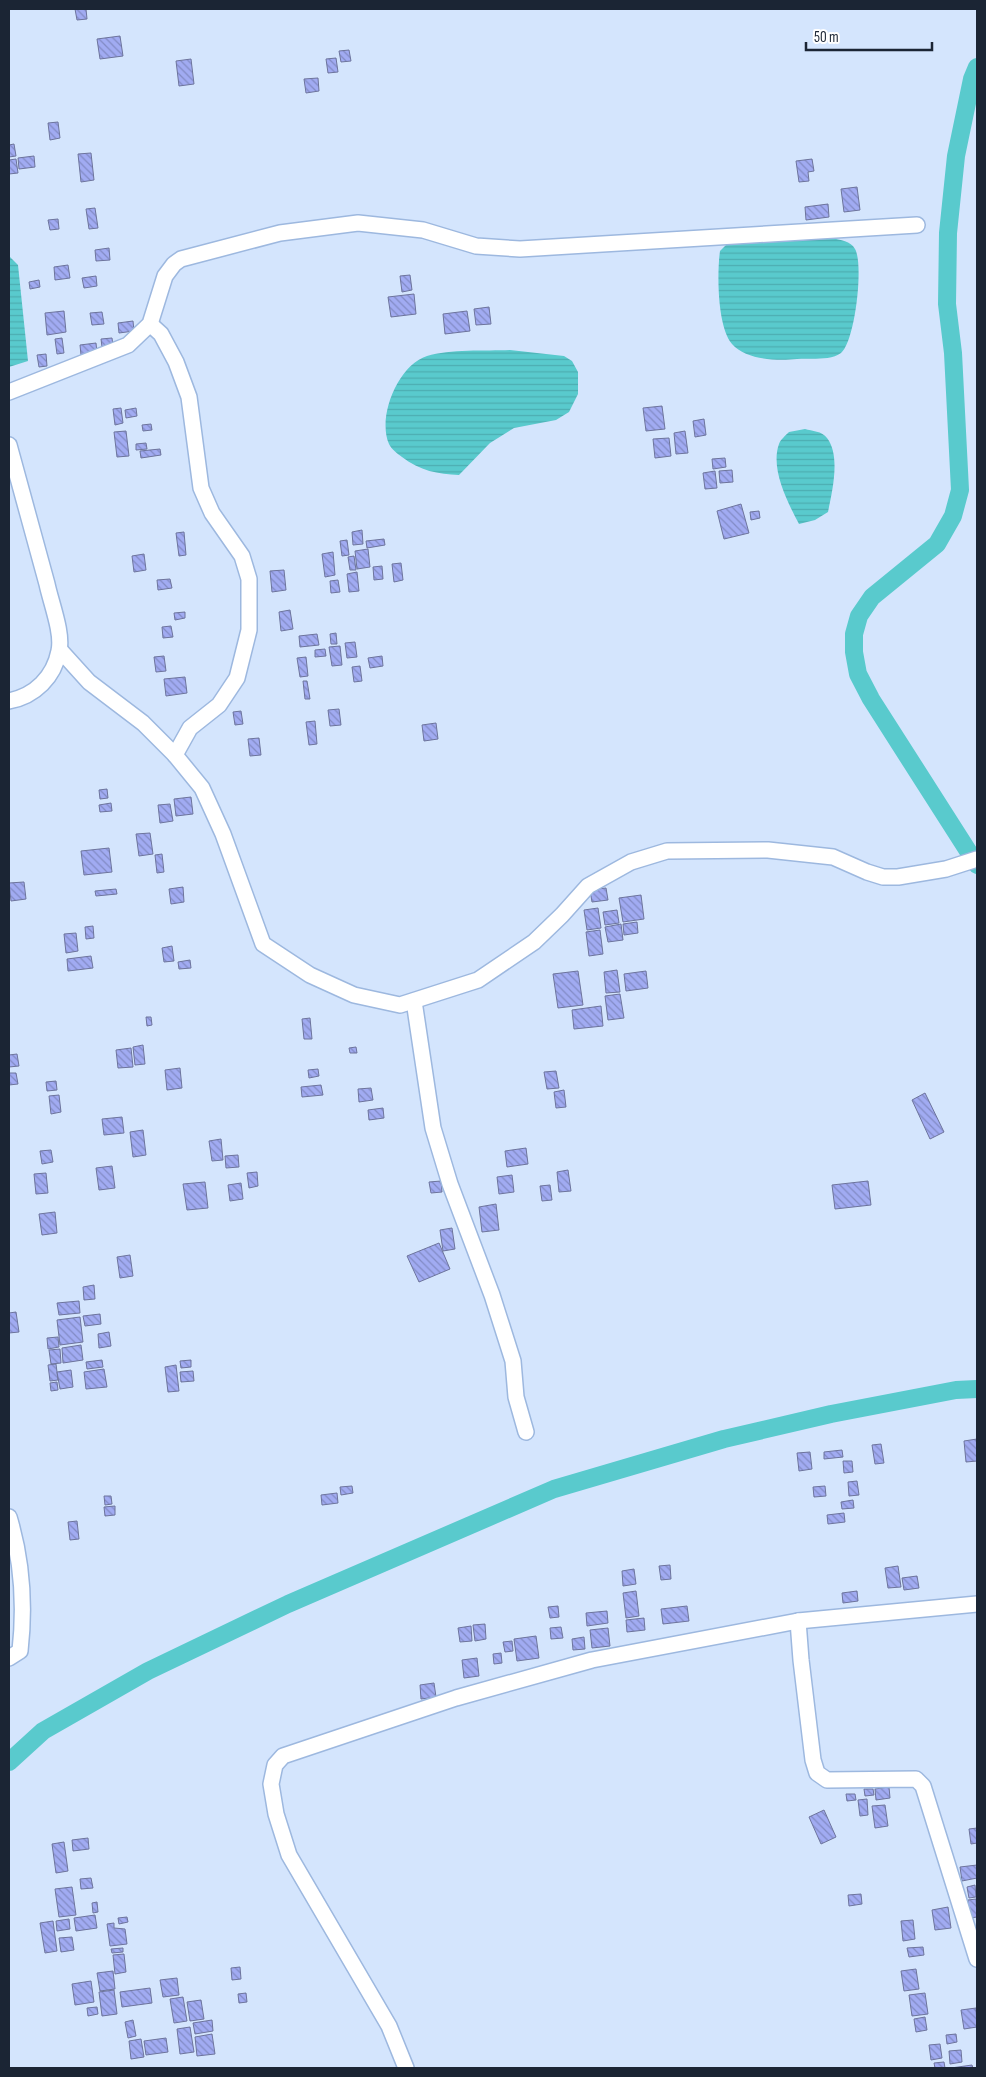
<svg xmlns="http://www.w3.org/2000/svg" width="986" height="2077" viewBox="0 0 986 2077" font-family="'Sofia Sans Condensed',sans-serif">
	<style>
		.water { fill: url(#water-rules) }
		.lines { fill: none; stroke-linecap: round; stroke-linejoin: round }
		.canal { stroke: #59cacd; stroke-width: 18 }
		.building { fill: url(#building-back-hatch); stroke: #6d749c }
		.minor-casing { stroke: #9db8df; stroke-width: 18 }
		.minor { stroke: #fff; stroke-width: 15 }
	</style>
	<defs>
		<pattern id="water-rules" width="6" height="5" patternUnits="userSpaceOnUse" patternTransform="scale(1.25)"><rect width="6" height="5" fill="#59cacd"/><path d="M0 2.5h6" fill="none" stroke="#4dadb1"/></pattern>
		<pattern id="building-back-hatch" width="6" height="6" patternUnits="userSpaceOnUse" patternTransform="scale(1.25)"><rect width="6" height="6" fill="#a1abf2"/><path d="M-1 5l2 2M0 0l6 6M5-1l2 2" fill="none" stroke="#828bc5"/></pattern>
	</defs>
	<rect width="100%" height="100%" fill="#d4e5fd"/>
	<g class="water">
		<path d="M832,238C840,240 851,241 855,249C864,264 855,342 841,353C830,361 810,358 797,359C777,361 746,360 732,344C717,327 717,272 720,251L728,243Z"/>
		<polygon points="9,256 18,265 28,361 9,367"/>
		<path d="M510,350L564,356L572,361L578,372V394L569,412L556,420L514,428L490,443L459,475C438,474 420,471 402,457C398,454 391,449 389,444C377,417 398,365 427,356C450,349 485,351 510,350Z"/>
		<path d="M805,429C812,431 822,431 827,438C841,456 832,492 828,512L815,520L799,524C788,503 770,469 779,444C780,440 786,435 789,432Z"/>
	</g>
	<g class="lines">
		<g class="canal">
			<polyline points="977,67 972,79 956,156 948,233 947,304 953,353 960,490 953,516 937,544 872,597 859,616 854,634 854,652 858,674 871,699 977,865"/>
			<polyline points="9,1762 43,1731 148,1671 288,1604 554,1489 724,1439 831,1414 956,1390 977,1389"/>
		</g>
	</g>
	<g class="building">
		<polygon points="75,9 86,9 87,19 77,20"/>
		<polygon points="120,36 123,56 100,59 97,39"/>
		<polygon points="349,50 351,61 341,62 339,51"/>
		<polygon points="336,58 338,72 328,73 326,59"/>
		<polygon points="191,59 194,84 179,86 176,61"/>
		<polygon points="318,78 319,91 306,93 304,79"/>
		<polygon points="58,122 60,138 50,140 48,123"/>
		<polygon points="14,144 16,156 9,157 9,145"/>
		<polygon points="91,153 94,180 81,182 78,154"/>
		<polygon points="34,156 35,167 19,169 18,158"/>
		<polygon points="16,159 18,173 9,174 9,160"/>
		<polygon points="812,159 814,171 808,172 809,181 799,182 796,161"/>
		<polygon points="857,187 860,210 844,212 841,189"/>
		<polygon points="828,204 829,217 806,220 805,207"/>
		<polygon points="95,208 98,228 89,229 86,209"/>
		<polygon points="58,219 59,229 50,230 48,220"/>
		<polygon points="109,248 110,260 96,261 95,250"/>
		<polygon points="68,265 70,278 55,280 54,267"/>
		<polygon points="410,275 412,290 402,292 400,276"/>
		<polygon points="96,276 97,286 84,288 82,278"/>
		<polygon points="39,280 40,287 30,289 29,282"/>
		<polygon points="414,294 416,314 391,317 388,297"/>
		<polygon points="489,307 491,324 476,325 474,309"/>
		<polygon points="64,311 66,332 47,335 45,313"/>
		<polygon points="467,311 470,331 445,334 443,314"/>
		<polygon points="102,312 104,324 92,325 90,313"/>
		<polygon points="133,321 134,331 119,333 118,323"/>
		<polygon points="62,338 64,353 57,354 55,339"/>
		<polygon points="112,338 113,346 102,347 101,339"/>
		<polygon points="96,343 97,353 81,355 80,345"/>
		<polygon points="46,354 47,366 39,367 37,355"/>
		<polygon points="662,406 665,429 646,431 643,408"/>
		<polygon points="121,408 123,423 115,425 113,409"/>
		<polygon points="136,408 137,416 126,418 125,410"/>
		<polygon points="704,419 706,435 695,437 693,421"/>
		<polygon points="151,424 152,430 143,431 142,425"/>
		<polygon points="126,431 129,456 117,457 114,432"/>
		<polygon points="685,431 688,453 676,454 674,433"/>
		<polygon points="669,438 671,456 655,458 653,439"/>
		<polygon points="146,443 147,449 136,450 136,444"/>
		<polygon points="160,449 161,455 141,458 140,451"/>
		<polygon points="725,458 726,467 713,469 712,459"/>
		<polygon points="732,470 733,482 720,483 719,471"/>
		<polygon points="715,471 717,488 705,489 703,473"/>
		<polygon points="741,504 749,533 724,539 717,511"/>
		<polygon points="759,511 760,518 751,520 750,512"/>
		<polygon points="362,530 363,544 353,545 352,532"/>
		<polygon points="184,532 186,555 179,556 176,533"/>
		<polygon points="384,539 385,545 367,548 366,541"/>
		<polygon points="347,540 349,555 342,556 340,541"/>
		<polygon points="368,549 370,567 357,569 355,551"/>
		<polygon points="333,552 335,575 325,577 322,554"/>
		<polygon points="144,554 146,570 134,572 132,556"/>
		<polygon points="354,556 356,570 350,570 348,557"/>
		<polygon points="401,563 403,580 394,582 392,564"/>
		<polygon points="382,566 383,579 374,580 373,567"/>
		<polygon points="284,570 286,590 272,592 270,571"/>
		<polygon points="357,572 359,591 349,592 347,574"/>
		<polygon points="170,579 172,588 158,590 157,580"/>
		<polygon points="338,580 340,592 331,593 330,581"/>
		<polygon points="290,610 293,629 281,631 279,612"/>
		<polygon points="185,612 185,618 175,620 174,613"/>
		<polygon points="171,626 173,637 163,638 162,627"/>
		<polygon points="336,633 337,644 331,644 330,634"/>
		<polygon points="317,634 319,645 300,647 299,636"/>
		<polygon points="355,642 357,657 347,658 345,643"/>
		<polygon points="340,646 342,665 332,666 329,647"/>
		<polygon points="325,649 326,656 315,657 315,650"/>
		<polygon points="164,656 166,671 156,672 154,657"/>
		<polygon points="382,656 383,666 370,668 368,658"/>
		<polygon points="306,657 308,676 300,677 297,658"/>
		<polygon points="360,666 362,681 354,682 352,667"/>
		<polygon points="185,677 187,693 166,696 164,679"/>
		<polygon points="303,681 307,681 310,699 305,699"/>
		<polygon points="339,709 341,725 330,726 328,710"/>
		<polygon points="241,711 243,724 235,725 233,712"/>
		<polygon points="315,721 317,744 309,745 306,722"/>
		<polygon points="436,723 438,739 424,741 422,725"/>
		<polygon points="259,738 261,755 250,756 248,739"/>
		<polygon points="107,789 108,798 100,799 99,790"/>
		<polygon points="191,797 193,814 176,816 174,799"/>
		<polygon points="111,803 112,811 100,812 99,805"/>
		<polygon points="170,804 173,821 160,823 158,805"/>
		<polygon points="150,833 153,854 139,856 136,834"/>
		<polygon points="109,848 112,872 84,875 81,851"/>
		<polygon points="162,854 164,872 157,873 155,855"/>
		<polygon points="24,882 26,899 11,901 9,883"/>
		<polygon points="183,887 184,902 171,904 169,889"/>
		<polygon points="606,888 608,900 592,902 590,890"/>
		<polygon points="116,889 117,894 96,896 95,891"/>
		<polygon points="641,895 644,919 623,922 619,898"/>
		<polygon points="598,908 601,928 587,930 584,910"/>
		<polygon points="617,910 619,923 605,925 603,912"/>
		<polygon points="637,922 638,933 624,935 623,924"/>
		<polygon points="621,924 623,940 608,942 605,927"/>
		<polygon points="93,926 94,938 86,939 85,927"/>
		<polygon points="600,930 603,954 589,956 586,932"/>
		<polygon points="76,933 78,951 66,953 64,934"/>
		<polygon points="172,946 174,961 164,962 162,948"/>
		<polygon points="91,956 93,968 68,971 67,959"/>
		<polygon points="190,960 191,968 179,969 178,962"/>
		<polygon points="617,970 620,992 606,993 604,972"/>
		<polygon points="578,971 583,1005 558,1008 553,974"/>
		<polygon points="646,971 648,988 626,991 624,974"/>
		<polygon points="620,994 624,1018 608,1020 605,996"/>
		<polygon points="601,1006 603,1026 574,1029 572,1010"/>
		<polygon points="146,1017 151,1017 152,1025 147,1026"/>
		<polygon points="310,1018 312,1039 304,1039 302,1019"/>
		<polygon points="143,1045 145,1064 135,1065 133,1047"/>
		<polygon points="356,1047 357,1053 350,1053 349,1048"/>
		<polygon points="131,1048 133,1067 118,1068 116,1050"/>
		<polygon points="17,1054 19,1066 9,1067 9,1055"/>
		<polygon points="180,1068 182,1088 167,1090 165,1070"/>
		<polygon points="318,1069 319,1076 309,1078 308,1070"/>
		<polygon points="556,1071 559,1088 547,1089 544,1072"/>
		<polygon points="9,1073 16,1073 18,1084 9,1085"/>
		<polygon points="56,1081 57,1090 47,1091 46,1082"/>
		<polygon points="321,1085 323,1095 302,1097 301,1087"/>
		<polygon points="371,1088 373,1100 359,1102 358,1089"/>
		<polygon points="564,1090 566,1107 556,1108 554,1092"/>
		<polygon points="925,1093 944,1132 930,1139 912,1100"/>
		<polygon points="59,1095 61,1112 51,1114 49,1096"/>
		<polygon points="383,1108 384,1118 369,1120 368,1110"/>
		<polygon points="122,1117 124,1133 104,1135 102,1119"/>
		<polygon points="143,1130 146,1155 133,1157 130,1132"/>
		<polygon points="221,1139 223,1160 212,1161 209,1141"/>
		<polygon points="526,1148 528,1164 507,1167 505,1151"/>
		<polygon points="51,1150 53,1162 42,1164 40,1151"/>
		<polygon points="238,1155 239,1167 226,1168 225,1156"/>
		<polygon points="112,1166 115,1188 99,1190 96,1168"/>
		<polygon points="568,1170 571,1191 559,1192 557,1172"/>
		<polygon points="257,1172 258,1186 249,1188 247,1173"/>
		<polygon points="46,1173 48,1193 36,1194 34,1174"/>
		<polygon points="512,1175 514,1192 499,1194 497,1177"/>
		<polygon points="441,1181 442,1192 431,1193 429,1182"/>
		<polygon points="868,1181 871,1205 835,1209 832,1185"/>
		<polygon points="205,1182 208,1208 187,1210 183,1184"/>
		<polygon points="241,1183 243,1199 230,1201 228,1185"/>
		<polygon points="550,1185 552,1200 542,1201 540,1186"/>
		<polygon points="496,1204 499,1230 482,1232 479,1207"/>
		<polygon points="55,1212 57,1233 42,1235 39,1214"/>
		<polygon points="452,1228 455,1249 443,1251 440,1230"/>
		<polygon points="439,1243 450,1269 419,1282 407,1256"/>
		<polygon points="130,1255 133,1276 120,1278 117,1257"/>
		<polygon points="94,1285 95,1299 84,1300 83,1287"/>
		<polygon points="79,1301 80,1313 59,1315 57,1303"/>
		<polygon points="16,1312 19,1332 9,1333 9,1313"/>
		<polygon points="100,1314 101,1324 85,1326 83,1316"/>
		<polygon points="80,1317 83,1342 60,1345 57,1320"/>
		<polygon points="109,1332 111,1346 99,1348 98,1334"/>
		<polygon points="58,1337 59,1347 48,1349 47,1338"/>
		<polygon points="81,1345 83,1360 63,1363 62,1348"/>
		<polygon points="60,1349 61,1363 51,1364 49,1350"/>
		<polygon points="102,1360 103,1367 87,1369 86,1362"/>
		<polygon points="191,1360 191,1367 181,1368 180,1361"/>
		<polygon points="56,1364 58,1380 50,1381 48,1365"/>
		<polygon points="176,1365 179,1391 168,1392 165,1367"/>
		<polygon points="104,1369 107,1387 86,1389 84,1372"/>
		<polygon points="71,1370 73,1387 60,1389 57,1372"/>
		<polygon points="193,1371 194,1381 181,1382 180,1372"/>
		<polygon points="57,1382 58,1390 51,1391 50,1383"/>
		<polygon points="977,1439 977,1461 966,1462 964,1441"/>
		<polygon points="881,1444 884,1463 875,1464 872,1445"/>
		<polygon points="842,1450 843,1457 824,1459 824,1452"/>
		<polygon points="810,1452 812,1469 799,1471 797,1453"/>
		<polygon points="843,1461 852,1461 853,1472 844,1473"/>
		<polygon points="857,1481 859,1495 849,1496 848,1482"/>
		<polygon points="352,1486 353,1493 341,1495 340,1487"/>
		<polygon points="825,1486 826,1496 814,1497 813,1487"/>
		<polygon points="337,1493 338,1503 322,1505 321,1495"/>
		<polygon points="104,1496 111,1496 112,1504 105,1505"/>
		<polygon points="853,1500 854,1508 842,1509 841,1502"/>
		<polygon points="115,1506 115,1515 105,1516 104,1507"/>
		<polygon points="844,1513 845,1522 828,1524 827,1515"/>
		<polygon points="77,1521 79,1539 70,1540 68,1522"/>
		<polygon points="670,1565 671,1579 661,1580 659,1566"/>
		<polygon points="898,1566 901,1587 888,1588 885,1568"/>
		<polygon points="634,1569 636,1584 623,1586 622,1571"/>
		<polygon points="917,1576 919,1588 904,1590 902,1578"/>
		<polygon points="636,1591 639,1616 626,1618 623,1593"/>
		<polygon points="857,1591 858,1601 843,1603 842,1593"/>
		<polygon points="558,1606 559,1617 550,1618 548,1607"/>
		<polygon points="687,1606 689,1621 663,1624 661,1609"/>
		<polygon points="607,1611 608,1623 587,1626 586,1613"/>
		<polygon points="644,1618 645,1630 627,1632 626,1620"/>
		<polygon points="485,1624 486,1639 475,1641 473,1625"/>
		<polygon points="471,1626 472,1641 460,1642 458,1628"/>
		<polygon points="561,1627 563,1638 551,1639 550,1628"/>
		<polygon points="608,1628 610,1646 592,1648 590,1630"/>
		<polygon points="536,1636 539,1658 517,1661 514,1639"/>
		<polygon points="584,1637 585,1649 573,1650 572,1639"/>
		<polygon points="512,1641 513,1651 505,1652 503,1642"/>
		<polygon points="501,1653 502,1663 494,1664 493,1654"/>
		<polygon points="477,1658 479,1676 464,1678 462,1660"/>
		<polygon points="434,1683 436,1697 421,1699 420,1685"/>
		<polygon points="889,1787 890,1798 876,1800 875,1789"/>
		<polygon points="864,1789 873,1789 874,1795 865,1796"/>
		<polygon points="846,1794 855,1794 856,1800 847,1801"/>
		<polygon points="867,1799 868,1815 860,1816 858,1800"/>
		<polygon points="885,1805 888,1826 875,1828 872,1806"/>
		<polygon points="824,1810 836,1837 821,1844 809,1817"/>
		<polygon points="977,1828 977,1843 971,1844 969,1829"/>
		<polygon points="88,1838 89,1849 73,1851 72,1840"/>
		<polygon points="64,1842 68,1871 56,1873 52,1844"/>
		<polygon points="977,1865 977,1878 962,1881 960,1867"/>
		<polygon points="91,1878 93,1888 81,1889 80,1879"/>
		<polygon points="975,1885 976,1897 969,1898 967,1887"/>
		<polygon points="72,1887 76,1915 59,1917 55,1889"/>
		<polygon points="861,1894 862,1904 849,1906 848,1895"/>
		<polygon points="976,1899 977,1917 970,1918 968,1900"/>
		<polygon points="97,1902 98,1912 93,1913 92,1903"/>
		<polygon points="948,1907 951,1928 935,1930 932,1910"/>
		<polygon points="95,1915 97,1928 76,1931 74,1918"/>
		<polygon points="127,1917 128,1922 119,1924 118,1918"/>
		<polygon points="69,1919 70,1929 57,1931 56,1921"/>
		<polygon points="913,1920 915,1939 903,1941 901,1921"/>
		<polygon points="53,1921 57,1951 45,1953 40,1923"/>
		<polygon points="114,1923 114,1928 125,1929 127,1944 110,1946 107,1924"/>
		<polygon points="72,1937 74,1950 61,1952 59,1938"/>
		<polygon points="923,1947 924,1955 909,1957 907,1948"/>
		<polygon points="123,1948 123,1952 112,1953 111,1949"/>
		<polygon points="124,1954 126,1972 115,1974 113,1955"/>
		<polygon points="240,1967 241,1979 232,1980 231,1968"/>
		<polygon points="916,1969 919,1989 904,1991 901,1971"/>
		<polygon points="113,1971 115,1989 100,1991 97,1973"/>
		<polygon points="177,1978 179,1995 163,1997 160,1980"/>
		<polygon points="91,1981 94,2002 75,2005 72,1984"/>
		<polygon points="150,1988 152,2003 122,2007 120,1992"/>
		<polygon points="114,1990 117,2014 102,2016 99,1992"/>
		<polygon points="246,1993 247,2002 239,2003 238,1994"/>
		<polygon points="925,1993 928,2014 912,2016 909,1995"/>
		<polygon points="183,1997 187,2021 174,2023 170,1999"/>
		<polygon points="201,2000 204,2019 190,2021 187,2002"/>
		<polygon points="97,2007 98,2014 88,2016 87,2008"/>
		<polygon points="976,2008 977,2027 964,2029 961,2010"/>
		<polygon points="925,2017 927,2030 916,2032 914,2019"/>
		<polygon points="133,2020 136,2036 128,2038 125,2022"/>
		<polygon points="212,2020 213,2031 195,2034 193,2023"/>
		<polygon points="190,2027 194,2052 180,2054 177,2029"/>
		<polygon points="212,2034 215,2054 197,2056 195,2037"/>
		<polygon points="956,2034 957,2042 947,2044 946,2035"/>
		<polygon points="166,2038 168,2052 146,2055 144,2041"/>
		<polygon points="141,2039 144,2057 131,2059 129,2041"/>
		<polygon points="940,2044 942,2058 931,2060 929,2045"/>
		<polygon points="961,2050 962,2062 950,2064 949,2051"/>
		<polygon points="944,2062 945,2068 935,2068 934,2063"/>
		<polygon points="972,2065 973,2068 951,2068"/>
	</g>
	<g class="lines">
		<defs>
			<g id="minor">
				<polyline points="150,324 161,334 176,362 189,397 201,488 212,513 242,556 249,579 249,630 237,678 219,705 190,728 175,755"/>
				<polyline points="9,392 128,345 150,324 165,276 174,264 181,259 280,233 358,223 423,230 476,246 520,249 917,225"/>
				<path d="M9,445C22,491 34,538 47,584C51,603 63,633 59,651C54,677 35,696 9,701"/>
				<polyline points="60,650 89,682 143,723 175,755 202,788 223,834 263,944 310,975 354,995 400,1005 478,980 534,942 562,915 588,886 631,862 667,851 768,850 833,857 867,872 883,877 898,877 946,869 977,859"/>
				<polyline points="414,1001 433,1128 450,1184 492,1295 513,1361 516,1397 526,1432"/>
				<path d="M9,1517C22,1560 25,1607 20,1651L9,1658"/>
				<polyline points="798,1621 801,1660 813,1760 817,1773 827,1780 916,1779 923,1786 977,1959"/>
				<polyline points="406,2068 389,2026 289,1855 276,1814 271,1784 275,1765 283,1756 456,1698 592,1660 798,1621 977,1604"/>
			</g>
		</defs>
		<use href="#minor" class="minor-casing"/>
		<use href="#minor" class="minor"/>
	</g>
	<rect width="986" height="2077" fill="none" stroke="#1b2534" stroke-width="20"/>
	<path d="M806 42v8h126v-8" fill="none" stroke="#1b2534" stroke-width="2.5"/>
	<text x="814" y="42" font-size="15" fill="#1b2534" stroke="#ffffff" stroke-width="4" paint-order="stroke">50 m</text>
</svg>
